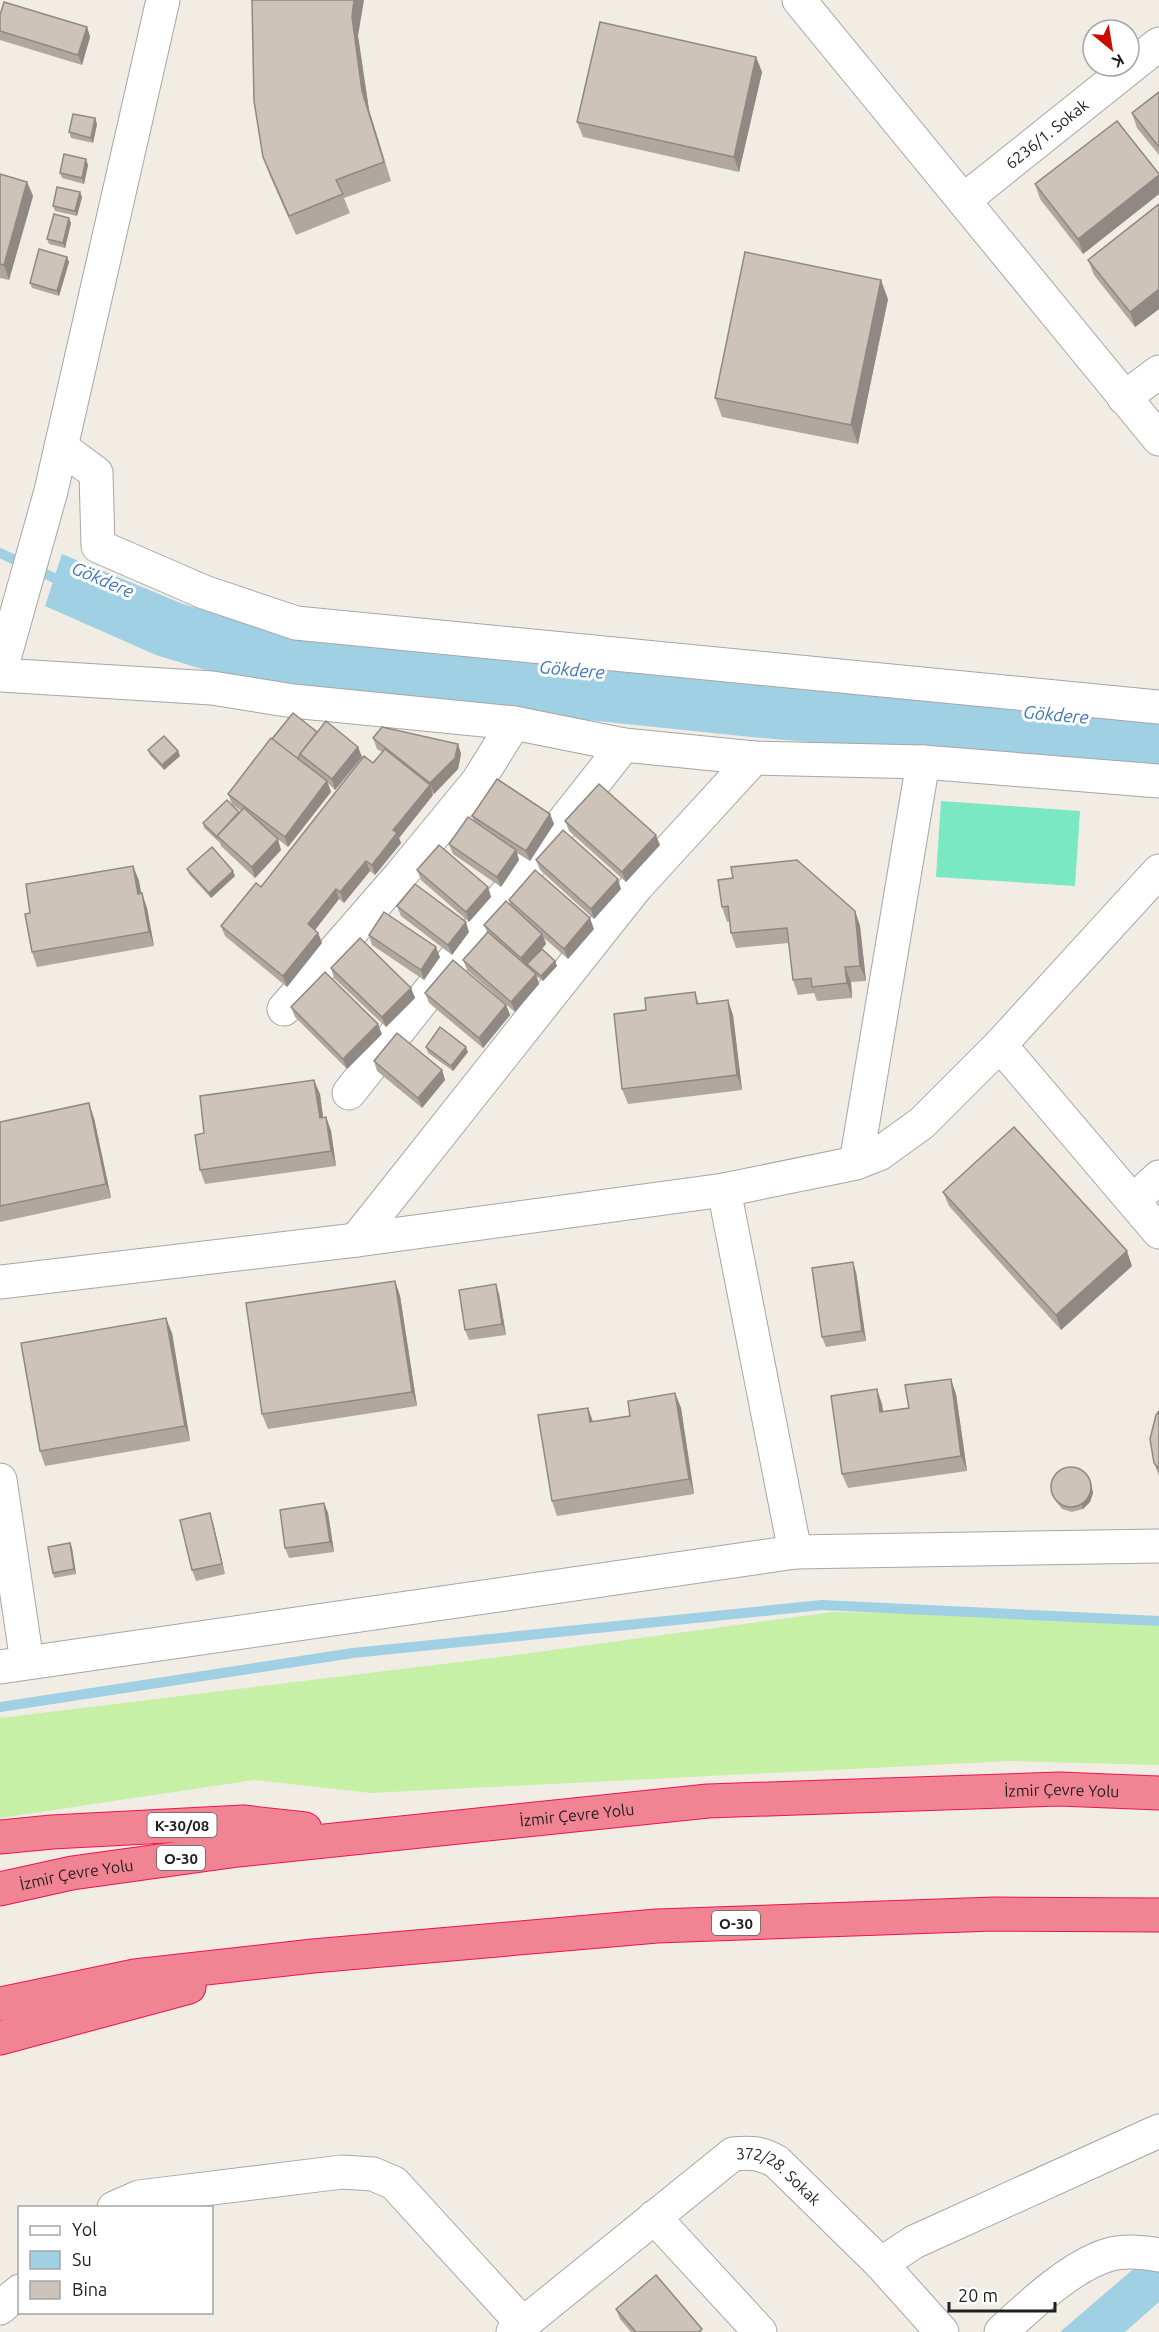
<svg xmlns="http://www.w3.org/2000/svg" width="1159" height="2332" viewBox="0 0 1159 2332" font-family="Ubuntu,sans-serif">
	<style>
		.grass { fill: #c6f0a5 }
		.pitch { fill: #7ae8c3 }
		.water { fill: #a0d0e3 }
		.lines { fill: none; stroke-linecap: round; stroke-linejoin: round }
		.stream { stroke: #a0d0e3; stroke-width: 10 }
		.minor-casing { stroke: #a6a6a6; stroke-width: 35 }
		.highway-casing { stroke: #ed1253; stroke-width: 35 }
		.minor { stroke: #fff; stroke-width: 33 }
		.highway { stroke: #f08493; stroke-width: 33 }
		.wall { fill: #b0a89f }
		.shaded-wall { fill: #908882 }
		.building { fill: #cdc3b9; stroke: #908882; stroke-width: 1.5 }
		.labels { text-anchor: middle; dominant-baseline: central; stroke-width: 6; stroke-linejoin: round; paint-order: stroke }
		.shield { fill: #fff; stroke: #626262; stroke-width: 1.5 }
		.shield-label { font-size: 15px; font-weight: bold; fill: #1f1f1f }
		.street-label { font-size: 16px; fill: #1f1f1f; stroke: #fff }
		.water-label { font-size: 18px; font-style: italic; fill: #4177b9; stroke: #fff }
	</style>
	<rect width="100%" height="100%" fill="#f1ede4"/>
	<polygon class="grass" points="833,1612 1159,1617 1159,1765 1010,1761 371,1793 254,1780 0,1818 0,1718 508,1656"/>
	<polygon class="pitch" points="941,801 1080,811 1075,886 936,877"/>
	<g class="water">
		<polygon points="62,554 183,604 299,636 1159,719 1159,771 751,737 258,686 156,655 45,606"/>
		<polygon points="1159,2247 1159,2302 1125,2332 1060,2332"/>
	</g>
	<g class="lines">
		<g class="stream">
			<polyline points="0,553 65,583"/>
			<polyline points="0,1707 353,1653 822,1605 1159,1621"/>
		</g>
		<defs>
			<g id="minor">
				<polyline points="799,0 1159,439"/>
				<path id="s1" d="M964,200L1159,44"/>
				<polyline points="1124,398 1159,372"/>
				<polyline points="61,447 96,473 98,546 204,592 296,623 1159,707"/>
				<polyline points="0,673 51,491 163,0"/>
				<polyline points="0,675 212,688 293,701 514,723 624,745 754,758 923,762 1159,781"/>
				<polyline points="284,1009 399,877 478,781 514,723"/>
				<polyline points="1000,1045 1159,1232"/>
				<polyline points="349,1093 624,745"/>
				<polyline points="856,1163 923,762"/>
				<polyline points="724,1190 795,1552"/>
				<polyline points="1133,1201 1159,1177"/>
				<polyline points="356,1240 636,887 754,758"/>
				<polyline points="0,1282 356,1240 724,1190 856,1163 879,1154 922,1123 1000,1045 1159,871"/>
				<polyline points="0,1480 27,1662"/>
				<polyline points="0,1667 795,1552 1159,1546"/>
				<polyline points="114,2208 139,2197 342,2172 373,2174 394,2183 523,2324"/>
				<polyline points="654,2217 760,2332"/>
				<polyline points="881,2264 914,2242 1159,2131"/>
				<polyline points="0,2308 20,2291"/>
				<path id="s2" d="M513,2332L733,2154C750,2152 762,2153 777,2162L881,2264L942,2332"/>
				<path d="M1001,2332C1029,2306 1071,2266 1108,2255C1124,2250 1143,2252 1159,2255"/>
			</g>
			<g id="highway">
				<polyline points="0,1837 52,1832 243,1822 305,1829"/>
				<path id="s3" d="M0,1889L72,1873L238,1850L708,1801L1059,1789L1159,1793"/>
				<polyline points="0,2004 135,1976 313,1956 657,1926 994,1914 1159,1915"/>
				<polyline points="0,2038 189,1987"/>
			</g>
		</defs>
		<use href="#minor" class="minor-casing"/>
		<use href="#highway" class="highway-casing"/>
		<use href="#minor" class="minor"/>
		<use href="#highway" class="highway"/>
	</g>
	<g class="wall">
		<polygon points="0,15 87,27 90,37 82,65 0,40"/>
		<polygon points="358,36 369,110 391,181 344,198 350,213 296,235 270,176 263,157"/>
		<polygon points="756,57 762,72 739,172 583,137 577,122"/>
		<polygon points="1159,92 1159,155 1137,128 1132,113"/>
		<polygon points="97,124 93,143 71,138 69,132"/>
		<polygon points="88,165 84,184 62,178 60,173"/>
		<polygon points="0,174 27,182 33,196 9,280 0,278"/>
		<polygon points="1159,174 1159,194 1083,254 1040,199 1035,184"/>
		<polygon points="82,197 77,216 55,211 53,206"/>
		<polygon points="1159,204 1159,309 1135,327 1094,275 1088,260"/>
		<polygon points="71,223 65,248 49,244 47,239"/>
		<polygon points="67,257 69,262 59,296 32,288 30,283"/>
		<polygon points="888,299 858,444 722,417 715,398"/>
		<polygon points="317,732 358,747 362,757 335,790 328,783 331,792 288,847 274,836 281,850 255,878 221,846 220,843 204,828 203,823 239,812 241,811 232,804 228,794 273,739"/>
		<polygon points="373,738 458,744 461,754 458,769 434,794 432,792 433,795 399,838 401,843 375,875 370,871 344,903 339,899 315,930 318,933 322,943 287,987 225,936 221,926 261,887 373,763 382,752 377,749"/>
		<polygon points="148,750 178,751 180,756 164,770 150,755"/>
		<polygon points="550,814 554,824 530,861 517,853 519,860 501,887 453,854 449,844 474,821 472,816"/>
		<polygon points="565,821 660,845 626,882 569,831"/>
		<polygon points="536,860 621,889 594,919 540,870"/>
		<polygon points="133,866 139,881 141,893 147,908 154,946 37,967 32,952 30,913"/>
		<polygon points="187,869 235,876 211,898 189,874"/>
		<polygon points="417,870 488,887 491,897 469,922 421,880"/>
		<polygon points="718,880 855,911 860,926 866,981 851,982 852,998 817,1001 814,993 798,995 793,980 789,943 736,948 731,933 730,921 727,922 722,907"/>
		<polygon points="509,900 594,929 568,959 544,938 546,944 539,952 555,961 557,966 543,981 536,976 539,984 515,1012 467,970 463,960 487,932 484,925 510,905"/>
		<polygon points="397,906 469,932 452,955 401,916"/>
		<polygon points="369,935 440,957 424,980 372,945"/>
		<polygon points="331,968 411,988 415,998 386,1027 334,978"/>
		<polygon points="695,992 699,1004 733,1015 742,1090 628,1104 622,1089 646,1010"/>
		<polygon points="425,993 506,1005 510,1015 483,1048 429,1003"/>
		<polygon points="291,1007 382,1034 347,1069 295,1017"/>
		<polygon points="426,1047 468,1052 453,1071 428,1053"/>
		<polygon points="374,1061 442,1070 445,1080 422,1108 377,1071"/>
		<polygon points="320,1094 323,1117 326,1117 331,1131 336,1166 205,1184 200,1170 204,1133"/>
		<polygon points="94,1118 111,1198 0,1222 0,1122"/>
		<polygon points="943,1192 1132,1266 1061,1330 949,1206"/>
		<polygon points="856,1272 866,1341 826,1347 822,1337"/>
		<polygon points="395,1281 400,1296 417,1406 268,1429 262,1414"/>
		<polygon points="499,1294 506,1335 469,1340 465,1330"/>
		<polygon points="172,1333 190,1441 45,1466 40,1451"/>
		<polygon points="675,1393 681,1408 694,1494 557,1516 552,1501 588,1408 593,1422 630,1416"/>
		<polygon points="956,1394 967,1471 848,1488 842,1474 882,1404 883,1412 909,1408"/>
		<polygon points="1159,1411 1159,1476 1154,1463"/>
		<polygon points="1091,1482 1093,1493 1090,1502 1083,1509 1072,1512 1062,1509 1056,1501 1054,1496"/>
		<polygon points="324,1503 328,1513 334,1552 289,1558 285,1548"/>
		<polygon points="213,1523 225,1574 196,1581 192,1570"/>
		<polygon points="70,1543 72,1548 76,1574 54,1578 53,1573"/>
		<polygon points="616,2309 703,2332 631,2332 620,2319"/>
	</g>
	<g class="shaded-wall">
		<polygon points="354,0 364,0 358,36 369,110 391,181 362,91 352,17"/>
		<polygon points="87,27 90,37 82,65 78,55"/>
		<polygon points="756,57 762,72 739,172 734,157"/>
		<polygon points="95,118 97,124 93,143 91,138"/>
		<polygon points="86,159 88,165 84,184 82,178"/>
		<polygon points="1159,175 1159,194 1083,254 1078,239"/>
		<polygon points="27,182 33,196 9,280 4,265"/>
		<polygon points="80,192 82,197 77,216 75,211"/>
		<polygon points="69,218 71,223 65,248 63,243"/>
		<polygon points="67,257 69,262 59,296 57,291"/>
		<polygon points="881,280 888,299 858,444 851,425"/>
		<polygon points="1159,289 1159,309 1135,327 1130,312"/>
		<polygon points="458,744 461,754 458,769 434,794 430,783"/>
		<polygon points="358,747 362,757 335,790 332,779"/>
		<polygon points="178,751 180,756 164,770 162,765"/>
		<polygon points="327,781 331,792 288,847 285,837"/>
		<polygon points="430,785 433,795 399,838 401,843 375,875 372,865 393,830"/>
		<polygon points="550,814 554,824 530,861 526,851"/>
		<polygon points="656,835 660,845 626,882 622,872"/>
		<polygon points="278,839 281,850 255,878 252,867"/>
		<polygon points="516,850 519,860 501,887 497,877"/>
		<polygon points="366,861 370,871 344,903 340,892"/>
		<polygon points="133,866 139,881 144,909 138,894"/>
		<polygon points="233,871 235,876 211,898 209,893"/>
		<polygon points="618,879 621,889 594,919 591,909"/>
		<polygon points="488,887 491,897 469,922 466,912"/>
		<polygon points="336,889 339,899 311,935 308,924"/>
		<polygon points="142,893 147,908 154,946 149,932"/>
		<polygon points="855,911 860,926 866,981 860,966"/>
		<polygon points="590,918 594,929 568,959 564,949"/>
		<polygon points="466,922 469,932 452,955 448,945"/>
		<polygon points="318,933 322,943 287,987 283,976"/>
		<polygon points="542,934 546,944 525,968 521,958"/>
		<polygon points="436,947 440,957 424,980 421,970"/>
		<polygon points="555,961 557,966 543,981 541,976"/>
		<polygon points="845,967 851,982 852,998 847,983"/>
		<polygon points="536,974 539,984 515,1012 511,1002"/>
		<polygon points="411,988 415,998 386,1027 382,1017"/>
		<polygon points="728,1000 733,1015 742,1090 737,1075"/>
		<polygon points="506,1005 510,1015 483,1048 479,1038"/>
		<polygon points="378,1024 382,1034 347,1069 343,1059"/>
		<polygon points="466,1047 468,1052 453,1071 451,1066"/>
		<polygon points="442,1070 445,1080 422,1108 418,1098"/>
		<polygon points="314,1080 320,1094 325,1132 320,1118"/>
		<polygon points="89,1103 94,1118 111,1198 106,1184"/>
		<polygon points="326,1117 331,1131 336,1166 331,1151"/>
		<polygon points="1127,1251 1132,1266 1061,1330 1056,1315"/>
		<polygon points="853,1262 856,1272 866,1341 862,1331"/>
		<polygon points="395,1281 400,1296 417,1406 412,1392"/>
		<polygon points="496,1284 499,1294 506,1335 502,1324"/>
		<polygon points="166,1318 172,1333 190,1441 185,1426"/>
		<polygon points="951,1379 956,1394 967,1471 961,1456"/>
		<polygon points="877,1389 882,1404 885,1427 880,1412"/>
		<polygon points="675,1393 681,1408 694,1494 689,1479"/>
		<polygon points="588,1408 593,1422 590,1422"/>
		<polygon points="1089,1477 1093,1493 1090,1502 1083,1509 1081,1504"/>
		<polygon points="324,1503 328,1513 334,1552 330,1542"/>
		<polygon points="210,1513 213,1523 225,1574 222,1564"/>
		<polygon points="70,1543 72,1548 76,1574 74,1569"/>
	</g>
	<g class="building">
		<polygon points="252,0 354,0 352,17 362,91 384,162 336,180 343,194 289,216 263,157 254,101"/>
		<polygon points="4,2 87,27 78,55 0,31 0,15"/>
		<polygon points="600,22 756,57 734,157 577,122"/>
		<polygon points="1159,92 1159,147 1132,113"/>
		<polygon points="73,114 95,118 91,138 69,132"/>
		<polygon points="1117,121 1159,174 1159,175 1078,239 1035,184"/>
		<polygon points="64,154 86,159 82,178 60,173"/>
		<polygon points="0,174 27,182 4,265 0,264"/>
		<polygon points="57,187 80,192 75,211 53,206"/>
		<polygon points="1159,204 1159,289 1130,312 1088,260"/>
		<polygon points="54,214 69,218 63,243 47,239"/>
		<polygon points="39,249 67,257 57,291 30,283"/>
		<polygon points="745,252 881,280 851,425 715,398"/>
		<polygon points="293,713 317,732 300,754 300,755 297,759 272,739"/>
		<polygon points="326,721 358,747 332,779 300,754"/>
		<polygon points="382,727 458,744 455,758 430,783 373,738"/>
		<polygon points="164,736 178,751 162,765 148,750"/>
		<polygon points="271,738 327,781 285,837 228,794"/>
		<polygon points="385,749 430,785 393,830 397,833 372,865 366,861 340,892 336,889 308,924 318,933 283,976 221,926 256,883 261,887 364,756 373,763"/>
		<polygon points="497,779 550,814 526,851 472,816"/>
		<polygon points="599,784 656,835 622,872 565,821"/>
		<polygon points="227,800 239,812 217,836 218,838 203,823"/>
		<polygon points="244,808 278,839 252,867 217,836"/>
		<polygon points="468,817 516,850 497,877 449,844"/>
		<polygon points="563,830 618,879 591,909 536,860"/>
		<polygon points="439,845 488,887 466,912 417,870"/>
		<polygon points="212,847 233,871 209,893 187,869"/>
		<polygon points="797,860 855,911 860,966 845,967 847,983 812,987 811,978 793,980 787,928 731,933 728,906 722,907 718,880 733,878 731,867"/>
		<polygon points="133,866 138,894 142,893 149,932 32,952 25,914 30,913 26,884"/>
		<polygon points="535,870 590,918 564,949 509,900"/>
		<polygon points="415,884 466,922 448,945 397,906"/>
		<polygon points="506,901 542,934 521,958 484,925"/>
		<polygon points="384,912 436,947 421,970 369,935"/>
		<polygon points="488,932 536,974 511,1002 463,960"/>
		<polygon points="360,938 411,988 382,1017 331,968"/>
		<polygon points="542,949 555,961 541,976 527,964"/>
		<polygon points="453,960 506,1005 479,1038 425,993"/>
		<polygon points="325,972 378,1024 343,1059 291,1007"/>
		<polygon points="695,992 697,1004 728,1000 737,1075 622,1089 614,1014 646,1010 645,998"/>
		<polygon points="440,1027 466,1047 451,1066 426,1047"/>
		<polygon points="397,1033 442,1070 418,1098 374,1061"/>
		<polygon points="314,1080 320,1118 326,1117 331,1151 200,1170 195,1135 204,1133 200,1096"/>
		<polygon points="89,1103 106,1184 0,1206 0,1122"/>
		<polygon points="1014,1127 1127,1251 1056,1315 943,1192"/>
		<polygon points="853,1262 862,1331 822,1337 812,1268"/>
		<polygon points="395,1281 412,1392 262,1414 246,1303"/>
		<polygon points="496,1284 502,1324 465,1330 459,1290"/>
		<polygon points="166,1318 185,1426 40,1451 21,1343"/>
		<polygon points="951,1379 961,1456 842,1474 831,1396 877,1389 880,1412 909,1408 905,1385"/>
		<polygon points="675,1393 689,1479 552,1501 538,1415 588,1408 590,1422 630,1416 628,1401"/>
		<polygon points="1159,1411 1159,1469 1154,1463 1150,1439 1156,1415"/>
		<circle cx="1071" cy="1487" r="20"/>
		<polygon points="324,1503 330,1542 285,1548 280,1510"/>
		<polygon points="210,1513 222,1564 192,1570 180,1520"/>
		<polygon points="70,1543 74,1569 53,1573 48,1547"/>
		<polygon points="656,2275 702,2329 699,2332 636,2332 616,2309"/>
	</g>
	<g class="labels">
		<g class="shield">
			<rect x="147.5" y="1813" width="69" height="24" rx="4.5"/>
			<rect x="157" y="1846" width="48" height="24" rx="4.5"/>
			<rect x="712" y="1911" width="48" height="24" rx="4.5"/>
		</g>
		<g class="shield-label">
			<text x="182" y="1825">K-30/08</text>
			<text x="181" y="1858">O-30</text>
			<text x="736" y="1923">O-30</text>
		</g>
		<g class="street-label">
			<text stroke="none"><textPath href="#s1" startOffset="106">6236/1. Sokak</textPath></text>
			<text stroke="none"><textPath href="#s3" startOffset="1068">İzmir Çevre Yolu</textPath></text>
			<text stroke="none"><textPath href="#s3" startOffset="582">İzmir Çevre Yolu</textPath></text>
			<text stroke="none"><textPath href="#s3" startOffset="78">İzmir Çevre Yolu</textPath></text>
			<text stroke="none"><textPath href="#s2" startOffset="336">372/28. Sokak</textPath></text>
		</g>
		<g class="water-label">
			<text transform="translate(103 579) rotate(23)">Gökdere</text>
			<text transform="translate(572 669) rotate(5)">Gökdere</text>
			<text transform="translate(1056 714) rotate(5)">Gökdere</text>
		</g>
	</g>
	<rect x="18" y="2206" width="195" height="108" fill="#ffffff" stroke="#a5a5a5" stroke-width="1.5"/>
	<rect x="30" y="2226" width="30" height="9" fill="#ffffff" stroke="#a5a5a5" stroke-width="1.5"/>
	<text x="72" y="2236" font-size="18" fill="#1f1f1f">Yol</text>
	<rect x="30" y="2251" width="30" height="18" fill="#a0d0e3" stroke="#a5a5a5" stroke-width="1.5"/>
	<text x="72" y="2266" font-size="18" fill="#1f1f1f">Su</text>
	<rect x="30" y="2281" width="30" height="18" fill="#cdc3b9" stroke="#a5a5a5" stroke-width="1.5"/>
	<text x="72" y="2296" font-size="18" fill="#1f1f1f">Bina</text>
	<g transform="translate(1111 48) rotate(150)"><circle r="28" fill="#ffffff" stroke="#a5a5a5" stroke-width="1.5"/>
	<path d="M0-4.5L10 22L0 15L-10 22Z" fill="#cd0a00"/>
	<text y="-9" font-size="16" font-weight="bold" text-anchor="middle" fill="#1f1f1f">K</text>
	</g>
	<path d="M949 2302v9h106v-9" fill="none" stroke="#1f1f1f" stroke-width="3"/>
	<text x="958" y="2302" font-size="18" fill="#1f1f1f" stroke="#ffffff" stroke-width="4.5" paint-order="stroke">20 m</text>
</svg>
